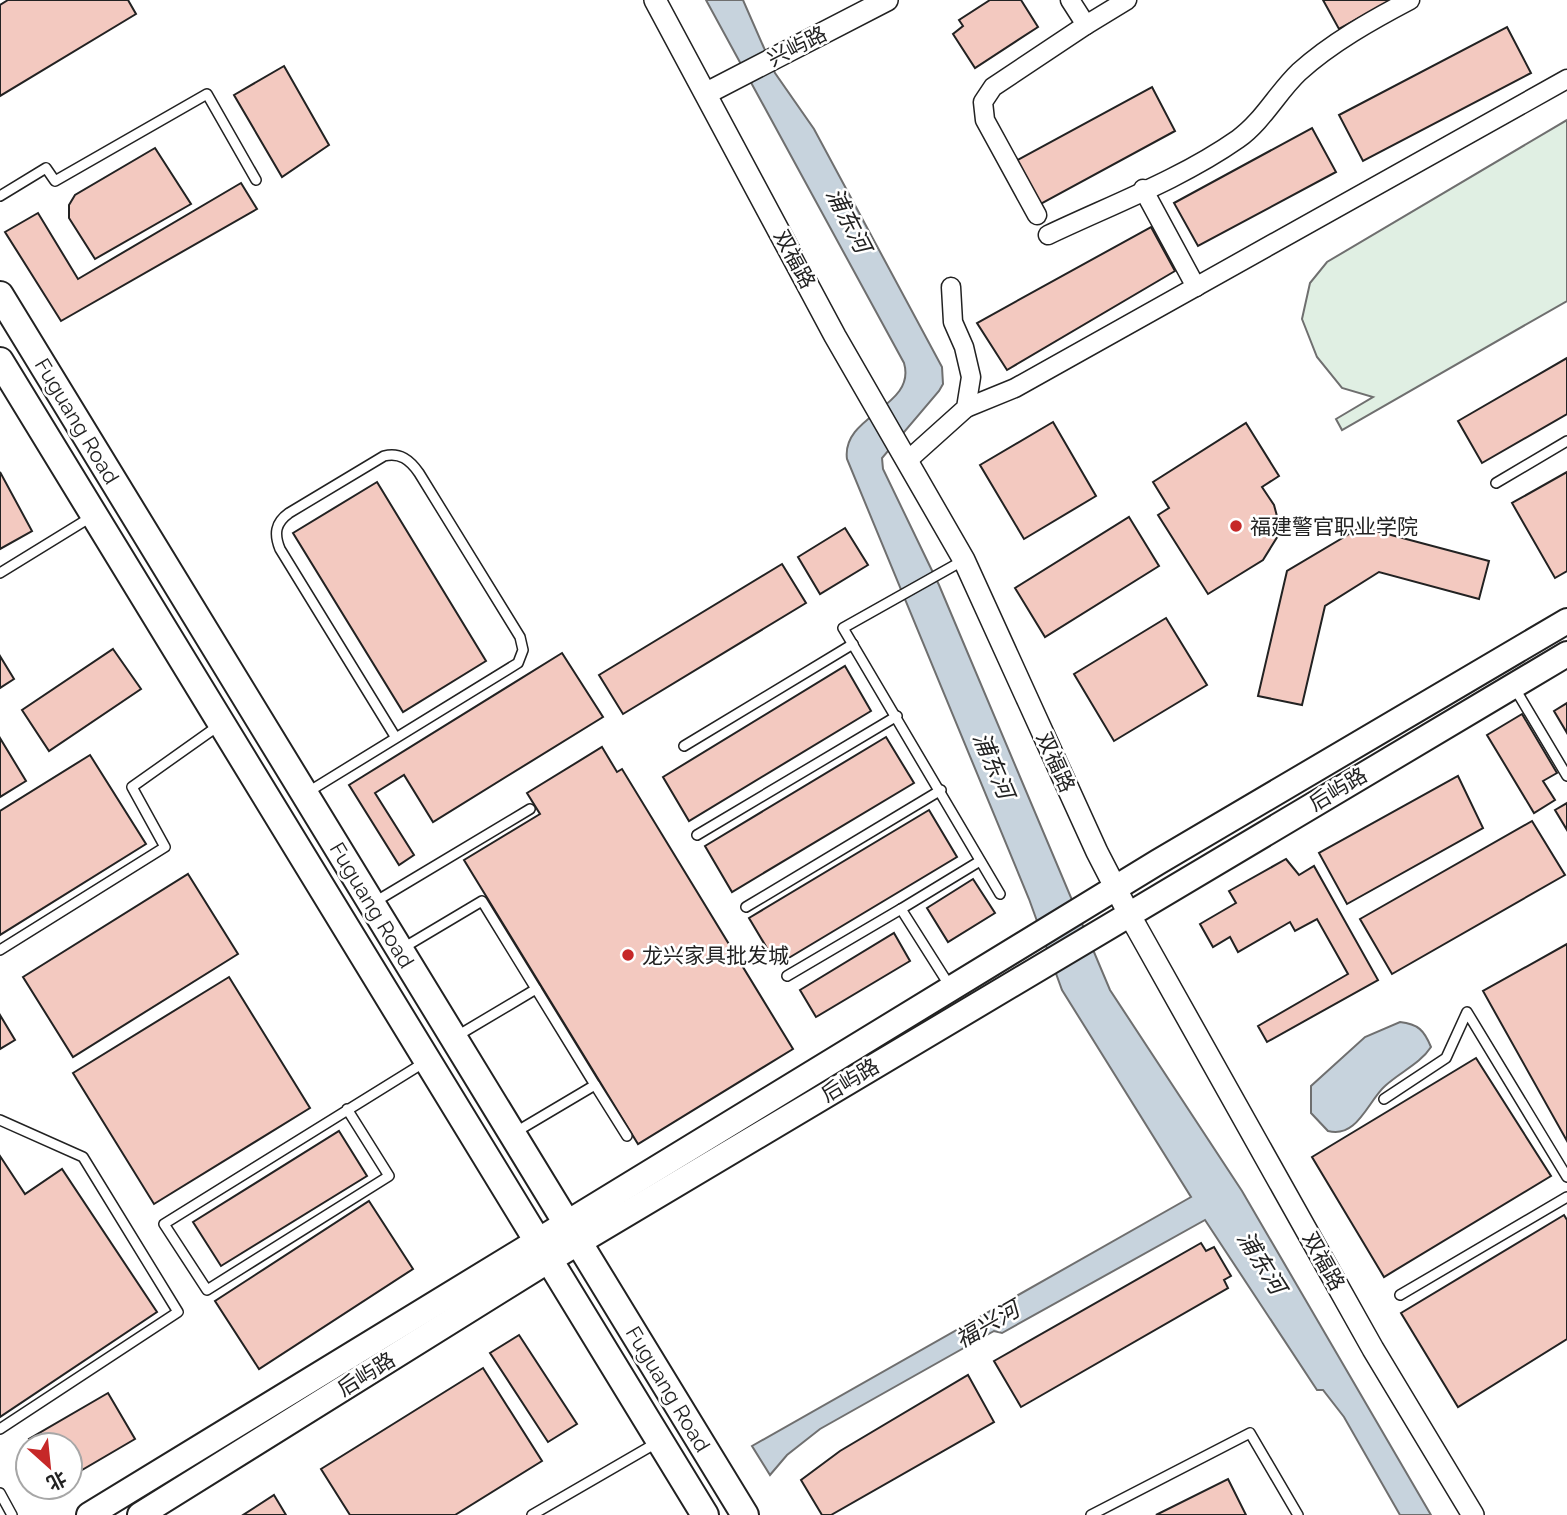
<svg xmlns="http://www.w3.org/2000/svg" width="1567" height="1515" viewBox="0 0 1567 1515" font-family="Raleway,'Noto Sans SC',sans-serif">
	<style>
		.green { fill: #e0efe3; stroke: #6f6f6f; stroke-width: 2 }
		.water { fill: #c7d3dd; stroke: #6f6f6f; stroke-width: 2 }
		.building { fill: #f3c9c0; stroke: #222; stroke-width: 2 }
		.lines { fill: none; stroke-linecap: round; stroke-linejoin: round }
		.service-casing { stroke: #222; stroke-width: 12 }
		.minor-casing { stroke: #222; stroke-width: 21 }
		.tertiary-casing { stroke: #222; stroke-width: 24 }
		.secondary-casing { stroke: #222; stroke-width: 28 }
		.primary-casing { stroke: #222; stroke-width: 30 }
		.service { stroke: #fff; stroke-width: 9 }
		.minor { stroke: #fff; stroke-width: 18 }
		.tertiary { stroke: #fff; stroke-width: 21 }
		.secondary { stroke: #fff; stroke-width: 24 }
		.primary { stroke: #fff; stroke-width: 26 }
		.poi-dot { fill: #c62828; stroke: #fff; stroke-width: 2.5 }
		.labels { text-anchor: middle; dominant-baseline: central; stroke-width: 5; stroke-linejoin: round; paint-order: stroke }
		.street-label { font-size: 21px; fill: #222; stroke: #fff }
		.poi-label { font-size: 21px; fill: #222; stroke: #fff; text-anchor: start }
		.water-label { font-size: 23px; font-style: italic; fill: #222; stroke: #fff }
	</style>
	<rect width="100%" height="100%" fill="#fff"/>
	<polygon class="green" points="1567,120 1567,301 1342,430 1336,419 1373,397 1342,388 1317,357 1302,319 1310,283 1327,262"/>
	<g class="water">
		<path d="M706,0H743L775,73L814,129L942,367L943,384L939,391L882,458L883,469L939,585L1110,990L1242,1191L1431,1515H1400L1344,1417L1323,1390H1317L1205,1220L1002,1333L994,1331L820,1429L787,1455L770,1475L752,1446L1191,1197L1062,990L1029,899L847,459C841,415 917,407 904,363Z"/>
		<path d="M1400,1022C1418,1024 1424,1030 1431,1047C1420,1064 1400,1072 1385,1086C1368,1101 1357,1139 1328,1131L1311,1113V1086L1365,1037Z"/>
	</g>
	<g class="building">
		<polygon points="8,0 128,0 136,14 0,96 0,5"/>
		<polygon points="990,0 1021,0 1038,27 975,68 953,34 963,26 959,20"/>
		<polygon points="1323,0 1392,0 1339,29"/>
		<polygon points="1507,27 1531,73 1363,161 1339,115"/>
		<polygon points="284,66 329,145 282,177 234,95"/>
		<polygon points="1152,87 1175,131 1037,206 1014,162"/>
		<polygon points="1312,128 1336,172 1198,246 1174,203"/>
		<polygon points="155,148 191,204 95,259 69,218 69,205 75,195"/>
		<polygon points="241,183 257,209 61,321 5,232 38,213 78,279"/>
		<polygon points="1151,227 1175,271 1007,370 977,323"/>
		<polygon points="1567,358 1567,414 1482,463 1458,421"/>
		<polygon points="1053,422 1096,496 1024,539 980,465"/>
		<polygon points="1246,423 1279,476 1262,487 1274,505 1281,531 1263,560 1208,594 1158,515 1169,508 1153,482"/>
		<polygon points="0,472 32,531 0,549"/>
		<polygon points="1567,472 1567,571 1555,578 1512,503"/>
		<polygon points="377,482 486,661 403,712 293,533"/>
		<polygon points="1129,517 1159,566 1045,637 1015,588"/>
		<polygon points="1361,527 1489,561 1479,599 1379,572 1325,606 1302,705 1258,696 1287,571"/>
		<polygon points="845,528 868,565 820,594 798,557"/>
		<polygon points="782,564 806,603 623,714 599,675"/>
		<polygon points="1166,618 1207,685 1114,741 1074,674"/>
		<polygon points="113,649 141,689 49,751 22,710"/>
		<polygon points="562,653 603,717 433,822 404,775 375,793 414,855 399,865 349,785"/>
		<polygon points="0,656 14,679 0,688"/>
		<polygon points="845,666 871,711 689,821 663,777"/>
		<polygon points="1567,703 1567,733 1554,711"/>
		<polygon points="1522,714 1557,773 1543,781 1555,800 1534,813 1487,735"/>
		<polygon points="886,737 914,783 732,892 705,846"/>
		<polygon points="0,738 26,781 0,797"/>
		<polygon points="602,747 617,772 622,769 793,1049 638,1144 464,860 540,814 527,793"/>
		<polygon points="90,755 146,844 0,935 0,811"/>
		<polygon points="1458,776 1483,828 1347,904 1319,853"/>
		<polygon points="1567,803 1567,830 1555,810"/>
		<polygon points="929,810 957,857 777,965 749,918"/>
		<polygon points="1532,821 1565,875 1392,974 1360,919"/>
		<polygon points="1286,859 1299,875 1314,866 1378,980 1267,1042 1258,1026 1348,974 1317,919 1295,931 1290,922 1238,952 1230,937 1213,947 1200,924 1236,903 1229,891"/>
		<polygon points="188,874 238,954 73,1057 23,977"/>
		<polygon points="973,879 995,913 948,942 927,908"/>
		<polygon points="894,933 910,961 816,1017 800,990"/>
		<polygon points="1567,944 1567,1141 1483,991"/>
		<polygon points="229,977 310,1108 154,1204 73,1073"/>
		<polygon points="0,1015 15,1040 0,1049"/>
		<polygon points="1476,1058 1551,1176 1384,1277 1312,1157"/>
		<polygon points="339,1131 367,1176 221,1266 193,1222"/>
		<polygon points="0,1156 25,1194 62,1169 157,1312 0,1417"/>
		<polygon points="369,1201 413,1269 259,1369 215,1301"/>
		<polygon points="1564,1215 1567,1220 1567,1339 1458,1407 1401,1313"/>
		<polygon points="1201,1243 1206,1251 1214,1247 1231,1276 1224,1280 1228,1288 1021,1407 994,1361"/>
		<polygon points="519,1335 577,1424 548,1442 490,1353"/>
		<polygon points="483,1368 542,1461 455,1515 350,1515 321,1469"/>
		<polygon points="968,1375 994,1422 831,1515 822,1515 801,1480 840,1451"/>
		<polygon points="108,1393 135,1439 70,1477 70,1445 32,1445 29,1439"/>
		<polygon points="1228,1479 1246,1515 1156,1515"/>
		<polygon points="274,1495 286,1515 243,1515"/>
	</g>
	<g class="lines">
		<defs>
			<g id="service">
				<polyline points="0,196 46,168 55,181 207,94 256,180"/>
				<polyline points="1496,483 1567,441"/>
				<polyline points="964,560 843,628 1000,894"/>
				<polyline points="0,573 91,517"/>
				<polyline points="1514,687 1567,776"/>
				<polyline points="684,746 853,644"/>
				<path d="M308,792L518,663L523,650L520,637L419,473C410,460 400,452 384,456L289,513C275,523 274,534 280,549L396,738"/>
				<polyline points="697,835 897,716"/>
				<polyline points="373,903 530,809"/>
				<polyline points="746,907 941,790"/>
				<polyline points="403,948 482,901 595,1085 514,1133"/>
				<polyline points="0,950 165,847 132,787 218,726"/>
				<polyline points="787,976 901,909"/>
				<polyline points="951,988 901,909 980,861"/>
				<polyline points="457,1036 536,989"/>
				<polyline points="595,1085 627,1136"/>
				<polyline points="1384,1099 1446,1058 1467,1012 1567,1177"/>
				<polyline points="347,1109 389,1176 207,1290 164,1224 425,1062"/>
				<polyline points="0,1120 83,1157 178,1312 0,1429"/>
				<polyline points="1400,1295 1567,1197"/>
				<polyline points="0,1493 12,1515"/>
				<polyline points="532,1515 658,1442"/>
				<polyline points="1091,1515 1250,1433 1298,1515"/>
			</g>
			<g id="minor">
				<polyline points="1086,25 1127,0"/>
				<polyline points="1143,189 1196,287"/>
				<polyline points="1037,215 985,120 983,102 993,87 1086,25 1070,0"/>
				<path d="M1048,235C1111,205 1181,179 1238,139C1263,121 1277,93 1299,72C1331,43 1372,20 1410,0"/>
				<polyline points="966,408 1015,388 1567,79"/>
				<polyline points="907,461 966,408 971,377 964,347 953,322 951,287"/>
			</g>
			<g id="tertiary">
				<polyline points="655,0 835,336 964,560 1097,852 1129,914 1373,1349 1473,1515"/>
				<polyline points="707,93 887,0"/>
			</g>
			<g id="secondary">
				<polyline points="89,1515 1158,862 1567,621"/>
				<polyline points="140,1515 549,1260 1567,654"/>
			</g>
			<g id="primary">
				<polyline points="0,295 745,1515"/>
				<polyline points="0,361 705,1515"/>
			</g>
		</defs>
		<use href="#service" class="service-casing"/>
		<use href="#minor" class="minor-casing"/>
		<use href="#tertiary" class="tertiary-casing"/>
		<use href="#secondary" class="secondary-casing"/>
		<use href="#primary" class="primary-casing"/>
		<use href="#service" class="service"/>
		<use href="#minor" class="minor"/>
		<use href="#tertiary" class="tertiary"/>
		<use href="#secondary" class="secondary"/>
		<use href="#primary" class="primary"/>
	</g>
	<g class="poi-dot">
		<circle cx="1236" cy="526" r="7"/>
		<circle cx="628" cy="955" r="7"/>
	</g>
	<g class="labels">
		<g class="street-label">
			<text transform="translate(797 46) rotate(-27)">兴屿路</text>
			<text transform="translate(795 259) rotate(62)">双福路</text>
			<text transform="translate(77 421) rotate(59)">Fuguang Road</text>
			<text transform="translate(1056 762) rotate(66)">双福路</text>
			<text transform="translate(1338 789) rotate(-31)">后屿路</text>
			<text transform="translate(372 905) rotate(59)">Fuguang Road</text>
			<text transform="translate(850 1080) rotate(-31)">后屿路</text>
			<text transform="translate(1324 1261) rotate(61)">双福路</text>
			<text transform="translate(366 1374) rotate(-32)">后屿路</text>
			<text transform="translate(668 1389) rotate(59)">Fuguang Road</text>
		</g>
		<g class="poi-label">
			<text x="1250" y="526">福建警官职业学院</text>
			<text x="642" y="955">龙兴家具批发城</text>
		</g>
		<g class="water-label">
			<text transform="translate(849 220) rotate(63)">浦东河</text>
			<text transform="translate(994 765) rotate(67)">浦东河</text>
			<text transform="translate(1262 1262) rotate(58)">浦东河</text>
			<text transform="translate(987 1324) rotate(-30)">福兴河</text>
		</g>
	</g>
	<g transform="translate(49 1466) rotate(153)"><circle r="33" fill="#ffffff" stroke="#a7a7a7" stroke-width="2"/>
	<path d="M0-5L12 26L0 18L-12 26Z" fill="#c62828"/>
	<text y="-10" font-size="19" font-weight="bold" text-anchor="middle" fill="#222222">北</text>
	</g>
</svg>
